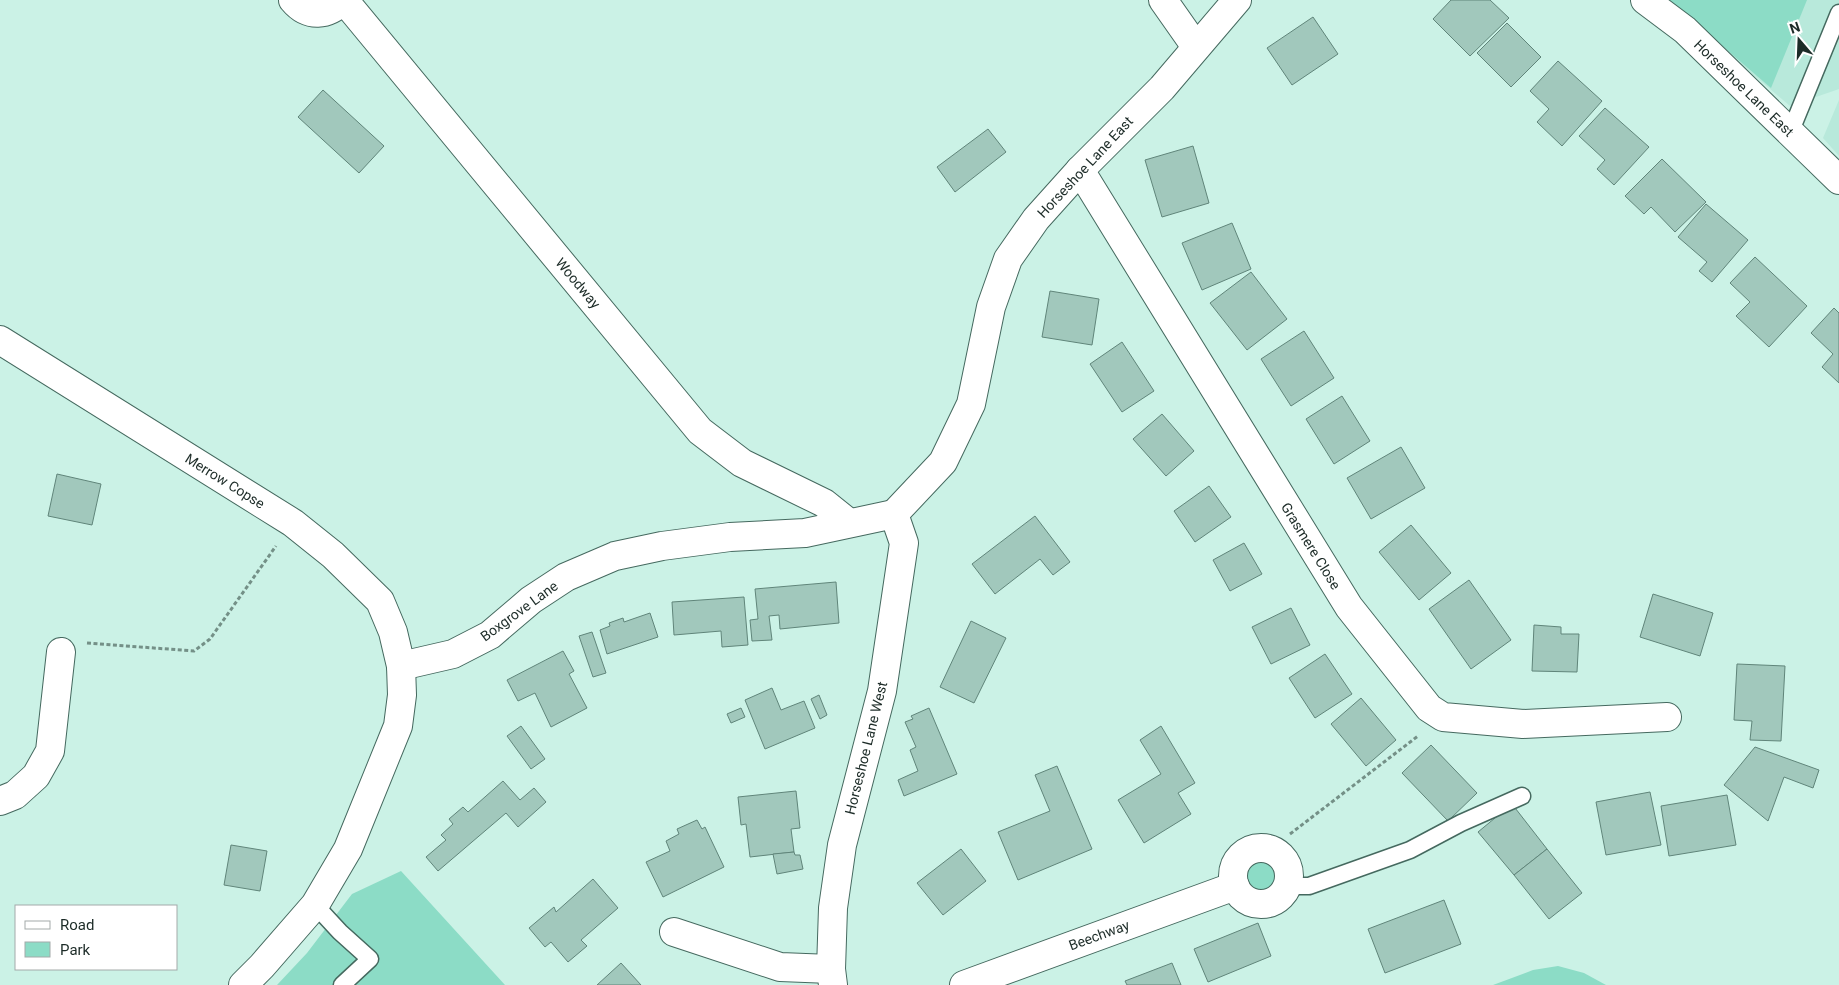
<svg xmlns="http://www.w3.org/2000/svg" width="1839" height="985" viewBox="0 0 1839 985" font-family="Roboto,sans-serif">
	<style>
		.built { fill: #b8e9db }
		.green { fill: #8cdcc6 }
		.building { fill: #a1c8bc; stroke: #60857a }
		.lines { fill: none; stroke-linecap: round; stroke-linejoin: round }
		.service-casing { stroke: #45695f; stroke-width: 19 }
		.minor-casing { stroke: #45695f; stroke-width: 30 }
		.path { stroke: #749087; stroke-width: 3; stroke-dasharray: 4 2.5; stroke-linecap: butt }
		.service { stroke: #fff; stroke-width: 16 }
		.minor { stroke: #fff; stroke-width: 28 }
		.labels { text-anchor: middle; dominant-baseline: central; stroke-width: 4; stroke-linejoin: round; paint-order: stroke }
		.street-label { font-size: 14px; fill: #1c2b27; stroke: #fff }
	</style>
	<rect width="100%" height="100%" fill="#cbf2e6"/>
	<g class="built">
		<polygon points="1666,0 1839,0 1839,89 1790,106"/>
		<polygon points="1839,100 1839,156 1823,138"/>
	</g>
	<g class="green">
		<polygon points="1669,0 1807,0 1771,88"/>
		<circle cx="1262" cy="876" r="18"/>
		<polygon points="401,871 505,985 277,985 307,953 352,894"/>
		<polygon points="1558,966 1584,973 1606,985 1493,985 1533,970"/>
	</g>
	<g class="building">
		<polygon points="1451,0 1490,0 1509,18 1470,56 1433,19"/>
		<polygon points="1313,17 1338,54 1292,85 1267,48"/>
		<polygon points="1507,23 1541,57 1511,87 1477,53"/>
		<polygon points="1558,61 1602,101 1562,146 1537,122 1549,109 1530,91"/>
		<polygon points="323,90 384,146 359,173 298,117"/>
		<polygon points="1605,108 1649,147 1614,185 1597,169 1605,160 1579,136"/>
		<polygon points="988,129 1006,152 955,192 937,167"/>
		<polygon points="1193,146 1209,203 1162,217 1145,160"/>
		<polygon points="1662,159 1706,202 1675,232 1651,207 1644,214 1625,196"/>
		<polygon points="1706,204 1748,240 1712,282 1699,271 1707,262 1678,237"/>
		<polygon points="1232,223 1251,269 1202,290 1182,243"/>
		<polygon points="1755,257 1807,306 1769,347 1736,316 1750,302 1730,283"/>
		<polygon points="1251,272 1287,319 1247,350 1210,303"/>
		<polygon points="1050,291 1099,299 1092,345 1042,337"/>
		<polygon points="1834,308 1839,313 1839,383 1822,367 1833,354 1811,333"/>
		<polygon points="1304,331 1334,378 1291,406 1261,359"/>
		<polygon points="1122,342 1154,391 1122,412 1090,364"/>
		<polygon points="1342,396 1370,441 1334,464 1306,419"/>
		<polygon points="1162,414 1194,451 1166,476 1133,439"/>
		<polygon points="1401,447 1425,488 1371,519 1347,478"/>
		<polygon points="57,474 101,484 92,525 48,516"/>
		<polygon points="1209,486 1231,517 1195,542 1174,511"/>
		<polygon points="1035,516 1070,562 1053,575 1040,559 995,594 972,564"/>
		<polygon points="1411,525 1451,573 1419,600 1379,552"/>
		<polygon points="1244,543 1262,574 1230,591 1213,560"/>
		<polygon points="1469,580 1511,640 1471,669 1429,609"/>
		<polygon points="836,582 839,623 780,629 779,615 769,616 772,640 752,641 750,620 758,619 755,589"/>
		<polygon points="1653,594 1713,613 1700,656 1640,637"/>
		<polygon points="744,597 748,645 722,647 721,631 674,635 672,602"/>
		<polygon points="1291,608 1310,645 1271,664 1252,627"/>
		<polygon points="650,613 658,637 607,654 600,630 610,626 609,623 623,618 624,622"/>
		<polygon points="971,621 1006,638 974,703 940,687"/>
		<polygon points="1534,625 1561,627 1561,634 1579,634 1577,672 1532,671"/>
		<polygon points="592,632 606,673 593,677 579,636"/>
		<polygon points="563,651 574,671 569,674 587,708 551,727 535,693 518,701 507,680"/>
		<polygon points="1325,654 1352,694 1315,718 1289,678"/>
		<polygon points="1737,664 1785,666 1781,741 1750,740 1752,721 1734,720"/>
		<polygon points="772,688 781,710 804,701 815,728 765,749 745,700"/>
		<polygon points="819,695 827,715 820,719 811,699"/>
		<polygon points="1361,698 1396,740 1366,766 1331,724"/>
		<polygon points="741,708 745,717 731,723 727,714"/>
		<polygon points="929,708 957,774 904,796 898,780 918,771 910,750 916,747 905,722 913,719 911,716"/>
		<polygon points="521,726 545,759 531,769 507,736"/>
		<polygon points="1161,726 1195,783 1178,793 1191,814 1144,843 1118,800 1161,774 1140,740"/>
		<polygon points="1431,745 1477,793 1448,821 1402,773"/>
		<polygon points="1755,747 1819,770 1813,788 1784,777 1768,821 1724,785"/>
		<polygon points="1057,766 1092,849 1018,880 998,832 1050,811 1035,775"/>
		<polygon points="503,781 520,800 534,788 546,802 518,827 506,813 438,871 426,857 446,840 441,835 453,824 449,819 463,807 468,812"/>
		<polygon points="796,791 800,828 791,829 794,852 750,857 746,824 741,825 738,797"/>
		<polygon points="1650,792 1661,845 1606,855 1596,802"/>
		<polygon points="1727,795 1736,845 1669,856 1661,806"/>
		<polygon points="1512,804 1547,849 1514,875 1478,832"/>
		<polygon points="697,820 702,829 705,827 724,867 663,897 646,862 670,851 666,841 679,834 677,829"/>
		<polygon points="231,845 267,851 260,891 224,885"/>
		<polygon points="961,849 986,881 943,915 917,883"/>
		<polygon points="1547,849 1582,893 1549,919 1514,875"/>
		<polygon points="794,852 795,855 800,855 803,869 777,874 773,854"/>
		<polygon points="593,879 618,908 581,940 587,946 568,962 551,942 545,947 529,928 554,907 556,912"/>
		<polygon points="1444,900 1461,944 1385,973 1368,929"/>
		<polygon points="1258,923 1271,956 1208,982 1194,949"/>
		<polygon points="621,963 641,985 597,985"/>
		<polygon points="1172,963 1181,985 1127,985 1125,981"/>
	</g>
	<g class="lines">
		<defs>
			<g id="service">
				<polyline points="1790,133 1839,13"/>
				<polyline points="1287,886 1309,886 1410,850 1461,823 1522,796"/>
				<polyline points="315,905 340,932 370,959 342,985"/>
			</g>
			<g id="minor">
				<path d="M293,0C308,18 328,16 343,0"/>
				<polyline points="344,0 700,431 742,463 824,503 849,523"/>
				<polyline points="1163,0 1196,47"/>
				<polyline points="1645,0 1685,30 1839,180"/>
				<polyline points="1080,170 1349,607 1429,708 1443,717 1523,724 1667,717"/>
				<polyline points="0,340 293,523 333,555 380,601 393,632 401,666 402,695 398,726 348,849 315,905 262,966 243,985"/>
				<polyline points="894,514 943,462 971,404 991,307 1008,259 1036,219 1080,170 1162,88 1237,0"/>
				<polyline points="401,666 453,654 490,635 531,600 566,577 615,556 662,546 730,537 805,533 894,514"/>
				<polyline points="0,801 15,795 36,776 50,751 61,652"/>
				<circle cx="1261" cy="876" r="28"/>
				<polyline points="674,932 780,967 831,969"/>
				<polyline points="833,985 831,969 833,908 842,845 882,691 904,543 894,514"/>
				<polyline points="964,985 1235,886"/>
			</g>
		</defs>
		<use href="#service" class="service-casing"/>
		<use href="#minor" class="minor-casing"/>
		<g class="path">
			<polyline points="87,643 194,651 210,639 276,546"/>
			<polyline points="1290,834 1418,736"/>
		</g>
		<use href="#service" class="service"/>
		<use href="#minor" class="minor"/>
	</g>
	<g class="labels">
		<g class="street-label">
			<text transform="translate(1744 88) rotate(44)">Horseshoe Lane East</text>
			<text transform="translate(1085 167) rotate(-47)">Horseshoe Lane East</text>
			<text transform="translate(578 283) rotate(50)">Woodway</text>
			<text transform="translate(225 481) rotate(32)">Merrow Copse</text>
			<text transform="translate(1311 546) rotate(58)">Grasmere Close</text>
			<text transform="translate(519 611) rotate(-36)">Boxgrove Lane</text>
			<text transform="translate(866 748) rotate(-76)">Horseshoe Lane West</text>
			<text transform="translate(1099 935) rotate(-20)">Beechway</text>
		</g>
	</g>
	<rect x="15" y="905" width="162" height="65" fill="#ffffff" stroke="#a4aaa9"/>
	<rect x="25" y="921" width="25" height="8" fill="#ffffff" stroke="#a4aaa9"/>
	<text x="60" y="930" font-size="15" fill="#1c2b27">Road</text>
	<rect x="25" y="942" width="25" height="15" fill="#8cdcc6" stroke="#a4aaa9"/>
	<text x="60" y="955" font-size="15" fill="#1c2b27">Park</text>
	<g transform="translate(1799 40) rotate(341)" stroke="#ffffff" stroke-width="4" paint-order="stroke">
	<path d="M0-4L9 19L0 12L-9 19Z" fill="#1c2b27"/>
	<text y="-8" font-size="14" font-weight="bold" text-anchor="middle" fill="#1c2b27">N</text>
	</g>
</svg>
